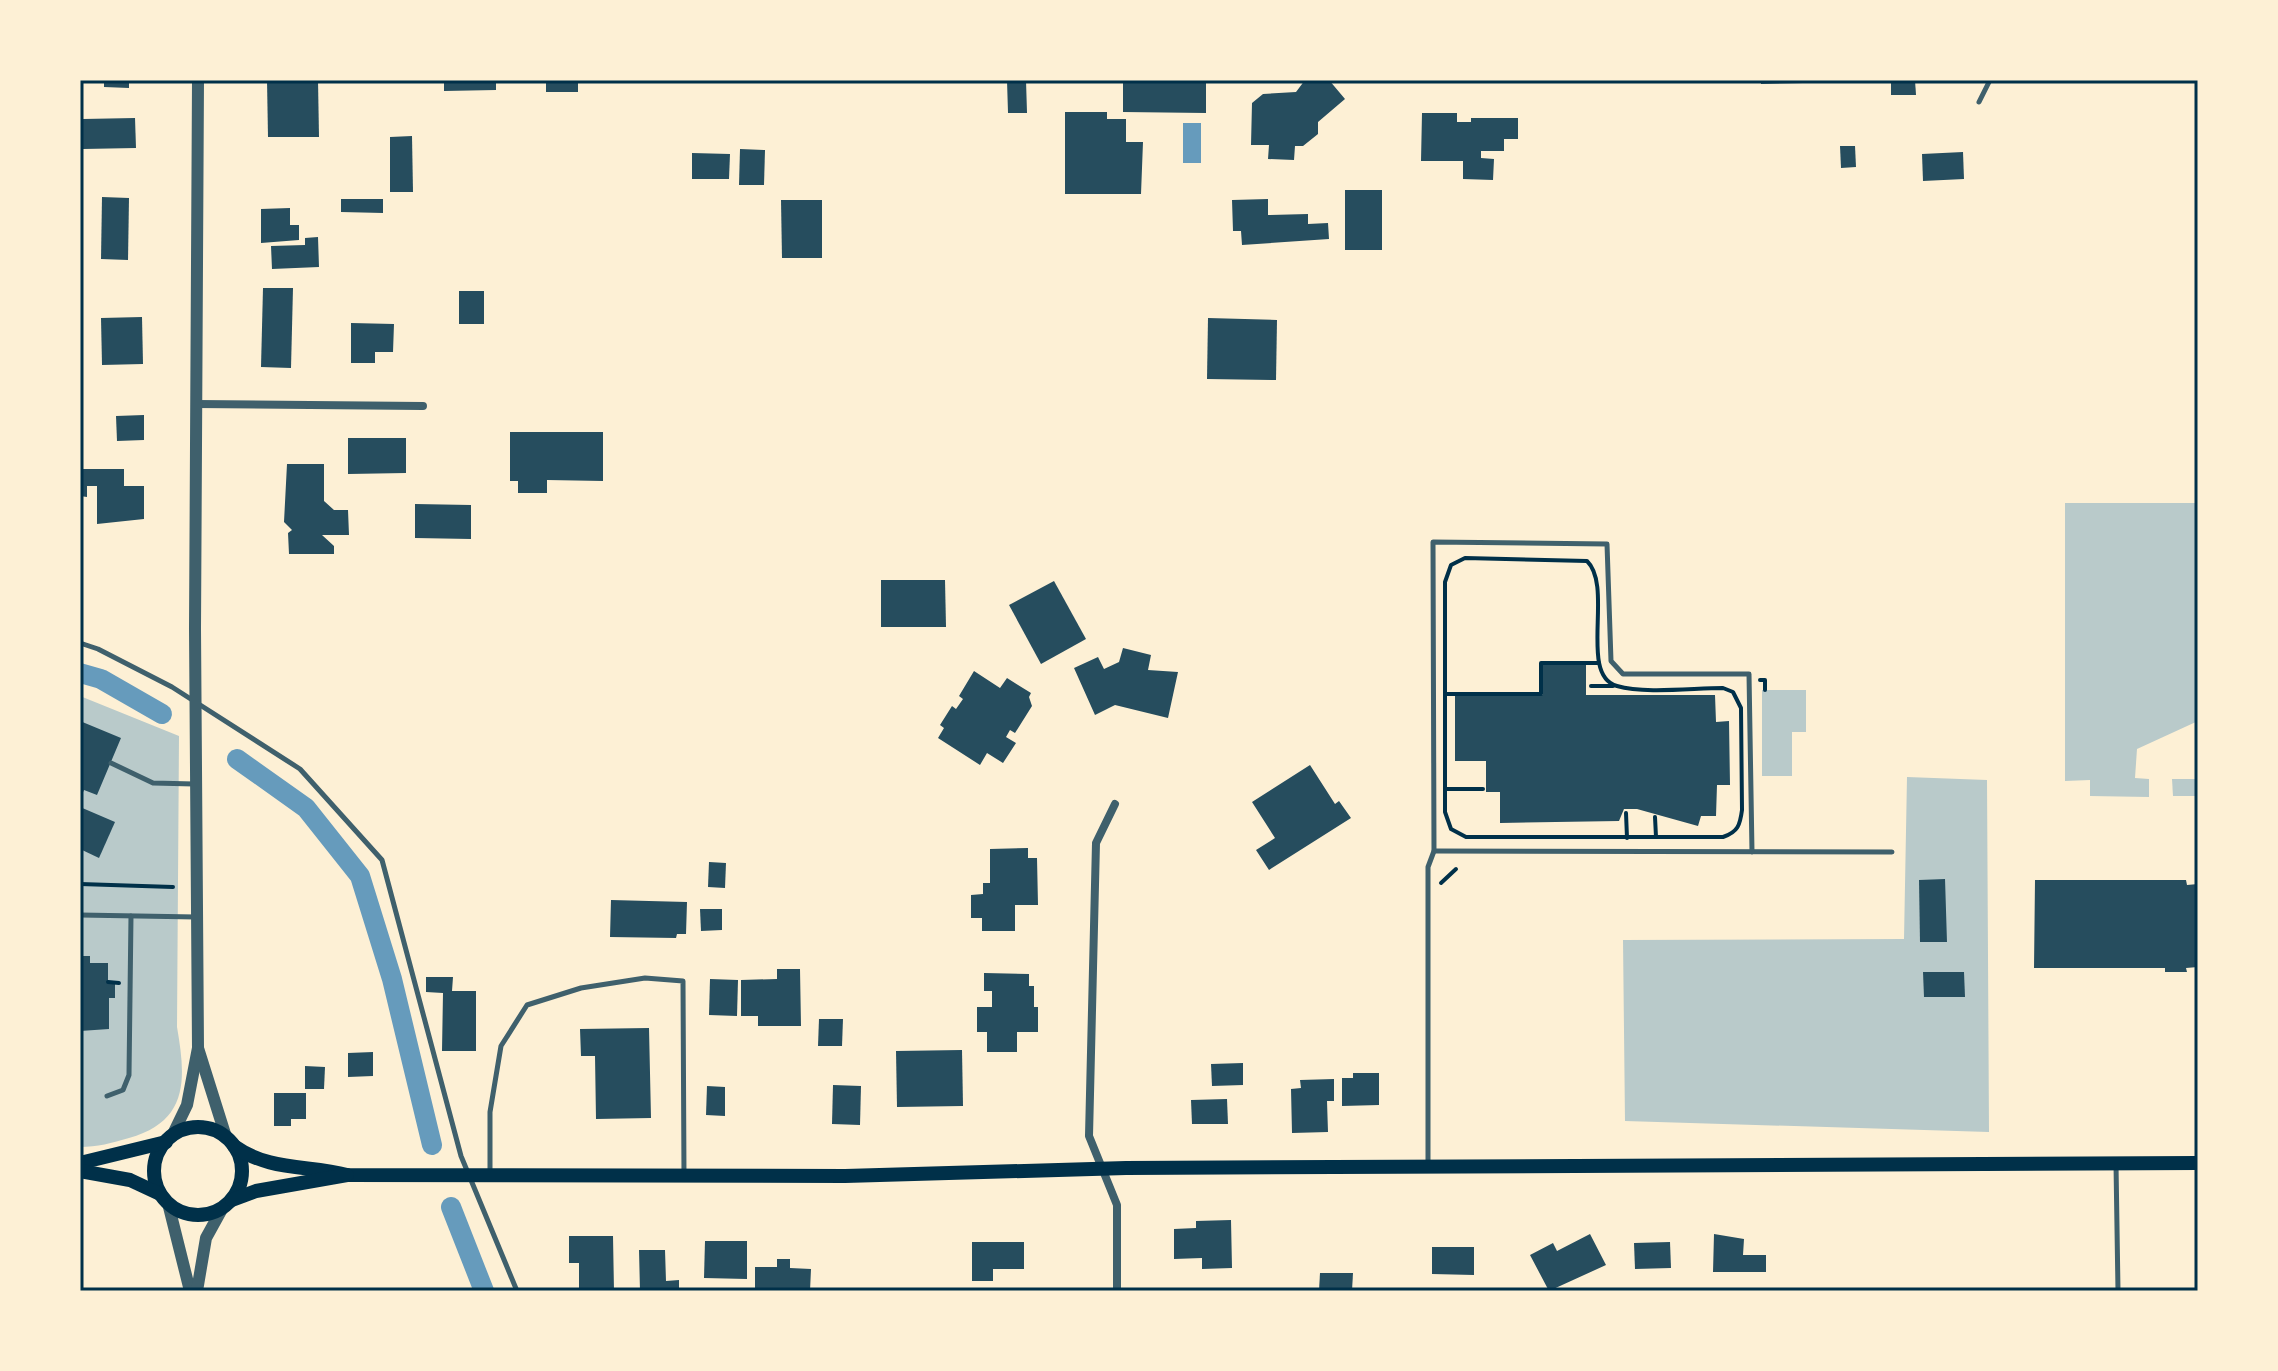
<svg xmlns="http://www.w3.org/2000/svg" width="2278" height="1371" viewBox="0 0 2278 1371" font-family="Bitter,serif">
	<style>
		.green { fill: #b9caca }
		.water { fill: #669bbc }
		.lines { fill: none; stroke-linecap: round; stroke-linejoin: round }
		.canal { stroke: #669bbc; stroke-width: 20 }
		.building { fill: #264d5e }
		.path { stroke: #003049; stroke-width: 4 }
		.service { stroke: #3f606c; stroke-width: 5 }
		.minor { stroke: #3f606c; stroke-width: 8 }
		.tertiary { stroke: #3f606c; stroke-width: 12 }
		.secondary { stroke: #003049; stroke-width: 14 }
		.neatline { fill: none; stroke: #003049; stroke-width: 3 }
	</style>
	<rect width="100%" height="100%" fill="#fdf0d5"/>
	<g class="green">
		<polygon points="2065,503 2198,503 2198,721 2137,749 2135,778 2149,779 2149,797 2090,796 2090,780 2065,781"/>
		<polygon points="1762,690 1806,690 1806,732 1792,732 1792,776 1762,776"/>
		<path d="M80,696L179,736L177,1027C186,1079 189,1121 129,1138C112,1143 97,1147 80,1147Z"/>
		<polygon points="1907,777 1987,780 1989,1132 1625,1121 1623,940 1904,939"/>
		<polygon points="2172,779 2198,779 2198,796 2173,796"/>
	</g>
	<rect class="water" x="1183" y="123" width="18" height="40"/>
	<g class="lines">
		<g class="canal">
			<polyline points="80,673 101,679 162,714"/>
			<polyline points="237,759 306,808 360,876 392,979 432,1145"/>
			<polyline points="451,1207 484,1291"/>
		</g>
	</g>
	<g class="building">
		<polygon points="104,80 129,80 129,88 104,87"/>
		<polygon points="267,80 318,80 319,137 268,137"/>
		<polygon points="444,80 496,80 496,90 444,91"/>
		<polygon points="529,80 578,80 578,92 546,92 546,83 529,83"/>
		<polygon points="1007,80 1026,80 1027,113 1008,113"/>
		<polygon points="1123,80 1206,80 1206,113 1123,112"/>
		<polygon points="1305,80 1329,80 1345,99 1318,122 1318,134 1303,146 1295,146 1294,160 1268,159 1269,145 1251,145 1252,103 1263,94 1296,92"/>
		<polygon points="1761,80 1803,80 1803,83 1761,84"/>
		<polygon points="1891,80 1915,80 1916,95 1891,95"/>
		<polygon points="1065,112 1107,112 1107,119 1126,119 1126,142 1143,142 1141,194 1065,194"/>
		<polygon points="1422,113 1457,113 1457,122 1471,122 1471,118 1518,118 1518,139 1504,139 1504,151 1481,151 1481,158 1494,159 1493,180 1463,179 1463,161 1421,161"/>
		<polygon points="135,118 136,148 83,149 83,119"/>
		<polygon points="412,136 413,192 390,192 390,137"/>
		<polygon points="1840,146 1855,146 1856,167 1841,168"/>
		<polygon points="740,149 765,150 764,185 739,185"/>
		<polygon points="1963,152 1964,179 1923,181 1922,154"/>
		<polygon points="692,153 730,154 729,179 692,179"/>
		<rect x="1345" y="190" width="37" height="60"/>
		<polygon points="102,197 129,198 128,260 101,259"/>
		<polygon points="341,199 383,199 383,213 341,212"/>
		<polygon points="1268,199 1268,215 1308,214 1308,224 1328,223 1329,239 1242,245 1241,231 1233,231 1232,200"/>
		<polygon points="781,200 822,200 822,258 782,258"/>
		<polygon points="290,208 290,225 299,225 299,240 261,243 261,209"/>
		<polygon points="318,237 319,267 272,269 271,246 305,245 305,238"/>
		<polygon points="263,288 293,288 291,368 261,367"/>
		<rect x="459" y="291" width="25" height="33"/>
		<polygon points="142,317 143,364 102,365 101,318"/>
		<polygon points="1208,318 1277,320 1276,380 1207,379"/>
		<polygon points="351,323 394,324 393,352 375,352 375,363 351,363"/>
		<polygon points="144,415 144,440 117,441 116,416"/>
		<polygon points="510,432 603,432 603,481 547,480 547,493 518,493 518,481 510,481"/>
		<polygon points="348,438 406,438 406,473 348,474"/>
		<polygon points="287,464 324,464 324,501 334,510 348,510 349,535 322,535 334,546 334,554 289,554 288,533 292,530 284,522"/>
		<polygon points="80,469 124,469 124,486 144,486 144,519 97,524 97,486 87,486 87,497 80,496"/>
		<polygon points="415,504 471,505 471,539 415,538"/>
		<polygon points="881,580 945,580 946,627 881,627"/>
		<polygon points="1054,581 1086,639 1041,664 1009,605"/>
		<polygon points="1123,648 1151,655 1148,670 1178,672 1168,718 1115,705 1095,715 1074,668 1098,657 1104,669 1119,662"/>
		<polygon points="1586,661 1586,695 1715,695 1716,722 1729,721 1730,785 1717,785 1716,816 1701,816 1698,826 1637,809 1624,809 1619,821 1500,823 1500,792 1486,792 1486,761 1455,761 1455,696 1543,695 1543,662"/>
		<polygon points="974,671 1000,688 1007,678 1031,693 1029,697 1032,706 1015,733 1010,730 1006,737 1016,743 1003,763 987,753 980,765 938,738 944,728 940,725 952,706 956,709 963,699 959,696"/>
		<polygon points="80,721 121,738 97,795 84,790 80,799"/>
		<polygon points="1310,765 1335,804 1339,801 1351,818 1269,870 1256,850 1275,838 1252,802"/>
		<polygon points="80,807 115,822 99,858 80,849"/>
		<polygon points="1028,848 1028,858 1037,858 1038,905 1015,905 1015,931 982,931 982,918 971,918 971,895 983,894 983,883 990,883 990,849"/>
		<polygon points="709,862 726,863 725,888 708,887"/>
		<polygon points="1945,879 1947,942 1920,942 1919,880"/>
		<polygon points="2035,880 2186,880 2187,885 2198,884 2198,967 2186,968 2187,972 2165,972 2165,968 2034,968"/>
		<polygon points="611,900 687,902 686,934 677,934 676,938 610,937"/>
		<polygon points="700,909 722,909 722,930 701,931"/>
		<polygon points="80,956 90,956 90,963 108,963 108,984 115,984 115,998 109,998 109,1029 80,1031"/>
		<polygon points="777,969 800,969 801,1026 758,1026 758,1016 741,1016 741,980 777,979"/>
		<polygon points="1923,972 1964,972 1965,997 1924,997"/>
		<polygon points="984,973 1029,974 1029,986 1034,986 1034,1007 1038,1007 1038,1032 1017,1032 1017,1052 987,1052 987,1032 977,1032 977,1007 992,1007 992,991 984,991"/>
		<polygon points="426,977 453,977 452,991 476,991 476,1051 442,1051 443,993 426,992"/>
		<polygon points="710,979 738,980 737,1016 709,1015"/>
		<polygon points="819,1019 843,1019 842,1046 818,1046"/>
		<polygon points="649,1028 651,1118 596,1119 595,1056 581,1056 580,1029"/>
		<polygon points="962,1050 963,1106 897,1107 896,1051"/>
		<polygon points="373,1052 373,1076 348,1077 348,1053"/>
		<polygon points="1243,1063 1243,1085 1212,1086 1211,1064"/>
		<polygon points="305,1066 325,1067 324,1089 305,1089"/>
		<polygon points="1353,1073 1379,1073 1379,1105 1342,1106 1342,1078 1353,1078"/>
		<polygon points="1334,1079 1334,1101 1327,1101 1328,1132 1292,1133 1291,1089 1301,1088 1300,1080"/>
		<polygon points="833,1085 861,1086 860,1125 832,1124"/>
		<polygon points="707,1086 725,1087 725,1116 706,1115"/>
		<polygon points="274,1093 306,1093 306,1119 291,1119 291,1126 274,1126"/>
		<polygon points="1227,1099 1228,1124 1192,1124 1191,1100"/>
		<polygon points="1231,1220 1232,1268 1202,1269 1202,1258 1174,1259 1174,1229 1196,1228 1196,1221"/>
		<polygon points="1590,1234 1606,1265 1549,1291 1530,1255 1553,1243 1557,1251"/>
		<polygon points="1714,1234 1744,1239 1743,1255 1766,1255 1766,1272 1713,1272"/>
		<polygon points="569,1236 613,1236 614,1291 579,1291 579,1263 569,1263"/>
		<polygon points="705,1241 747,1241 747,1279 704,1278"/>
		<polygon points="972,1242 1024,1242 1024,1269 993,1269 993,1281 972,1281"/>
		<polygon points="1670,1242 1671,1268 1635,1269 1634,1243"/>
		<polygon points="1432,1247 1474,1247 1474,1275 1432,1274"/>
		<polygon points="639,1250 665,1250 666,1281 679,1280 679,1291 640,1291"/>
		<polygon points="777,1259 790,1259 790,1268 811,1269 810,1291 755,1291 755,1267 777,1267"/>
		<polygon points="1320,1273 1353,1273 1352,1291 1319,1291"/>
	</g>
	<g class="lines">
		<g class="path">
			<path d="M1465,558L1587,561C1614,587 1578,675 1617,686C1645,694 1693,688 1723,688L1733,692L1741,708L1742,810C1740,825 1738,832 1723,837H1466L1451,829L1445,812V582L1451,565Z"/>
			<polyline points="1760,680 1765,680 1765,690"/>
			<polyline points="1591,686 1613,686"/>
			<polyline points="1445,694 1541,694 1541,663 1599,663"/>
			<polyline points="1445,789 1483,789"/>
			<polyline points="1626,813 1627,838"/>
			<polyline points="1655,817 1656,837"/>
			<polyline points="1441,883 1456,869"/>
			<polyline points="80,884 173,887"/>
			<polyline points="108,982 119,983"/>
		</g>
		<g class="service">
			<polyline points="1979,102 1990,80"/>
			<polyline points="80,643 98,649 172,687 300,769 382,860 461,1156 517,1291"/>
			<polyline points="111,763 153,783 194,784"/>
			<polyline points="1434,851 1892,852"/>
			<polyline points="80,915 196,917"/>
			<polyline points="107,1096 123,1090 129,1075 131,916"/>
			<polyline points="1428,1163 1428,867 1434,851 1433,542 1607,544 1611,661 1623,674 1749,674 1752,852"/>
			<polyline points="2116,1164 2118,1291"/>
			<polyline points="490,1173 490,1112 501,1046 527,1005 581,988 645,978 683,981 684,1175"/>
		</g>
		<g class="minor">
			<polyline points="196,404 423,406"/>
			<polyline points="1115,804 1096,843 1089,1136 1117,1205 1117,1291"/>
		</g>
		<g class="tertiary">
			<polyline points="198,1048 226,1137"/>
			<polyline points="172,1136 187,1105 198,1048 195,629 198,80"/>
			<polyline points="168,1203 190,1291"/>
			<polyline points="197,1291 206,1238 222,1209"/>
		</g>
		<g class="secondary">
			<circle cx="198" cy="1171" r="44"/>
			<path d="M234,1146C269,1171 307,1165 347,1175L845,1176L1126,1168L2198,1163"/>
			<polyline points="80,1163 166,1142"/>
			<polyline points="80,1171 130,1180 160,1194"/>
			<polyline points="232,1200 256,1191 347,1175"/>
		</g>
	</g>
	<rect width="2278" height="1371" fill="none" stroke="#fdf0d5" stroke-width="164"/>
	<rect x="82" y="82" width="2114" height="1207" class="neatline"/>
</svg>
